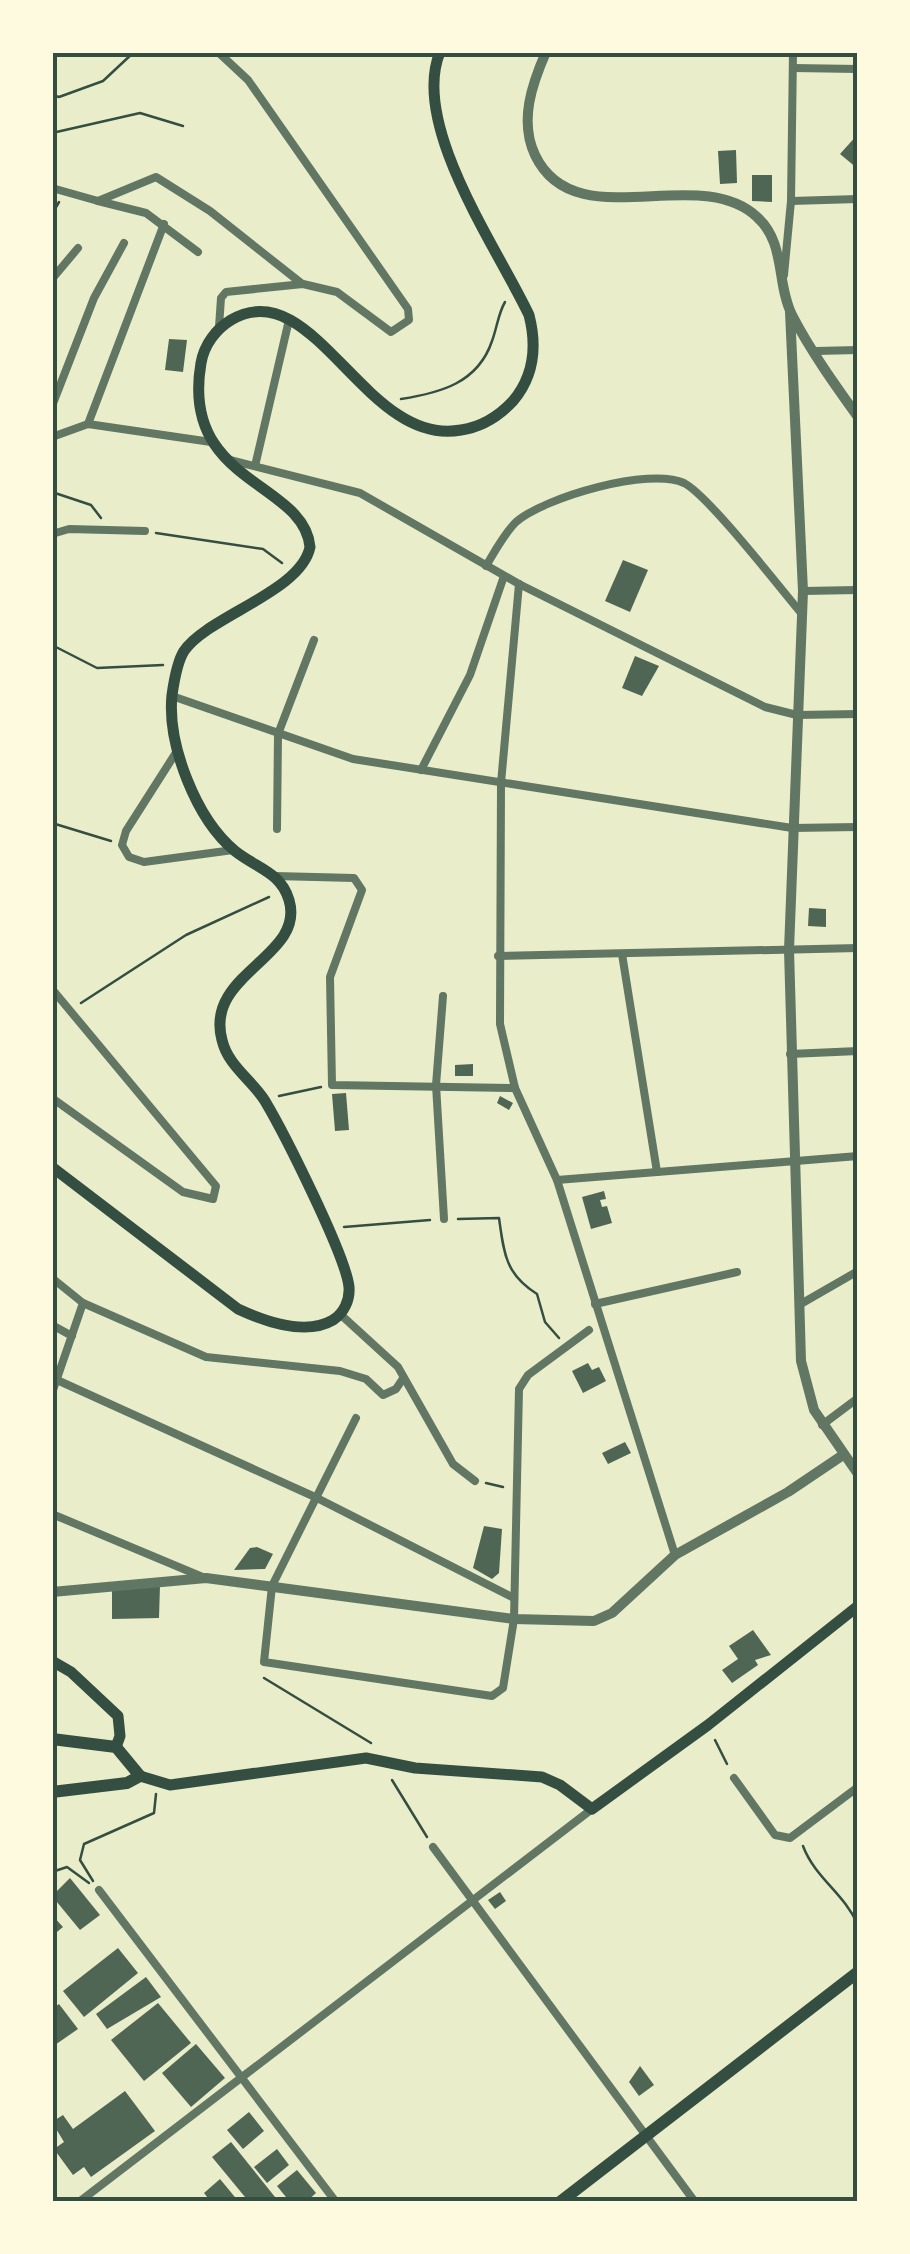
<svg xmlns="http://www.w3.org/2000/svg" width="910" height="2254" viewBox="0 0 910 2254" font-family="'DejaVu Sans',sans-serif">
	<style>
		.building { fill: #4f6655 }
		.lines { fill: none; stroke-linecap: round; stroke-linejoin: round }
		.path { stroke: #344e41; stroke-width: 2.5 }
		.minor { stroke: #617663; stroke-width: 8 }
		.tertiary { stroke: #617663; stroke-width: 10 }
		.secondary { stroke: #344e41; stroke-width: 11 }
		.primary { stroke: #344e41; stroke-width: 12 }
		.neatline { fill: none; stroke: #344e41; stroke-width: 4 }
	</style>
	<rect width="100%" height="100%" fill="#e9edc9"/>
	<g class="building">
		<polygon points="858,134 858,169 840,154"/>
		<polygon points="736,150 737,183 720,184 718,151"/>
		<polygon points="752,175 772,175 772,202 752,201"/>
		<polygon points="169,339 187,340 183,372 165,370"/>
		<polygon points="623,560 648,570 630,612 605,601"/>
		<polygon points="635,656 659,666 642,696 622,688"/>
		<polygon points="809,908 826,909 826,927 808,926"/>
		<polygon points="473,1064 473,1076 455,1076 455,1065"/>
		<polygon points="346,1093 349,1130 335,1131 332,1094"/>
		<polygon points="500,1096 513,1103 509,1110 497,1103"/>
		<polygon points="604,1191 606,1199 600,1200 602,1207 607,1206 612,1223 591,1229 582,1197"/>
		<polygon points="588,1363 592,1370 599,1367 606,1381 583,1393 572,1371"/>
		<polygon points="625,1442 631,1453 608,1464 602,1453"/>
		<polygon points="484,1526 502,1529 499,1573 492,1579 473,1568"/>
		<polygon points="257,1547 273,1554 265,1569 234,1570 250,1548"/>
		<polygon points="160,1585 159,1618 112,1619 112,1588"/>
		<polygon points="753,1630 771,1655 755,1660 758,1665 732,1683 722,1670 738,1659 729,1646"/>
		<polygon points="70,1878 100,1915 80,1930 52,1896"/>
		<polygon points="500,1892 506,1901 495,1909 488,1900"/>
		<polygon points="52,1915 63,1927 52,1936"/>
		<polygon points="118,1948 138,1973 84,2017 63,1991"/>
		<polygon points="146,1977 161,1997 107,2029 96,2014"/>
		<polygon points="158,2003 191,2043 144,2081 111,2040"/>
		<polygon points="59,2004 78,2029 52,2047 52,2009"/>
		<polygon points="196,2044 225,2078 191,2107 162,2073"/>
		<polygon points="640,2066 654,2085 639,2096 629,2082"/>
		<polygon points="125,2091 155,2131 91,2177 84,2167 73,2175 54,2149 64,2142 52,2122 63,2115 73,2129"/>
		<polygon points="249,2112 264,2131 243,2149 227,2130"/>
		<polygon points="231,2142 279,2202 249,2202 245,2197 212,2157"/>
		<polygon points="277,2149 289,2165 267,2183 254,2167"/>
		<polygon points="297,2170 316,2193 306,2202 290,2202 277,2186"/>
		<polygon points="220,2179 239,2202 211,2202 204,2193"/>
	</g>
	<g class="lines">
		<g class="path">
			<polyline points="52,95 59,97 103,81 134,52"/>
			<polyline points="52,133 140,113 183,126"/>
			<polyline points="52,214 59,202"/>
			<path d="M401,399C440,393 478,383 492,341C497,328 498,314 505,302"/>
			<polyline points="52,492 91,505 101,518"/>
			<polyline points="156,533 263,549 282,563"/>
			<polyline points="52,645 97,668 163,665"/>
			<polyline points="52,823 111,841"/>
			<polyline points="81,1003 186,935 269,897"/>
			<polyline points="279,1096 321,1087"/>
			<path d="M458,1219L499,1218C504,1253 505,1274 537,1294L545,1322L559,1338"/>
			<polyline points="344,1227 430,1220"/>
			<polyline points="486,1483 503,1487"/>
			<polyline points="264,1678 371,1743"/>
			<polyline points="715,1740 727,1764"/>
			<polyline points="392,1780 427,1837"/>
			<path d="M803,1846C815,1878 844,1893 858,1925"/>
			<polyline points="52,1872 67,1867 89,1883"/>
			<polyline points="93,1881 80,1860 84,1844 154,1813 156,1794"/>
		</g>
		<g class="minor">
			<polyline points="218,52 248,80 408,309 409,320 391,332 337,292 303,284 226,292 221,298 219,327"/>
			<polyline points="793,68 858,69"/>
			<polyline points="52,188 98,201 156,177 210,211 301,283"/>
			<polyline points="98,201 146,213 198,252"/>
			<polyline points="791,201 858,199"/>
			<polyline points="784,275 791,201 793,52"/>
			<polyline points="52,279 78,248"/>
			<polyline points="816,351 858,350"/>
			<polyline points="52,406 94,298 124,243"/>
			<polyline points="88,424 164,224"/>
			<polyline points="52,437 88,424 211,442"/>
			<polyline points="230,460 360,493 519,584 765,707 797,715 858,714"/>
			<polyline points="255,466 289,320"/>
			<polyline points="52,534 69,529 145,531"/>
			<path d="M486,566C495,551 504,534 516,522C545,497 649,467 684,483C708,495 780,588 802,614"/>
			<polyline points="519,584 501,783 500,1024 515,1088 557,1180 675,1555"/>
			<polyline points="803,591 858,590"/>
			<polyline points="172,696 353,759 792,828 858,827"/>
			<polyline points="177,751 126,831 122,845 129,857 144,862 233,850"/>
			<polyline points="421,770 470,675 504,576"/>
			<polyline points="277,829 278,734 314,640"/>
			<polyline points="275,876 354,878 362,890 330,977 332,1085 515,1088"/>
			<polyline points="622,954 657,1172"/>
			<polyline points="498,956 858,948"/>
			<polyline points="52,989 216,1186 213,1199 183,1192 52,1098"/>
			<polyline points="443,996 436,1085 444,1219"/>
			<polyline points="790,1054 858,1051"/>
			<polyline points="557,1180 858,1156"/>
			<polyline points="52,1278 83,1303 206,1357 340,1371 366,1379 383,1395 396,1389 402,1380"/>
			<polyline points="595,1304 737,1272"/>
			<polyline points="799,1305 858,1271"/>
			<polyline points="340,1314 398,1367 453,1464 475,1481"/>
			<polyline points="52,1325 72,1336"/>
			<polyline points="57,1380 315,1497 514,1598"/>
			<polyline points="52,1393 83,1303"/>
			<polyline points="356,1418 272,1586 264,1662 492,1696 503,1688 514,1619 519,1389 528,1375 589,1330"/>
			<polyline points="822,1425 858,1398"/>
			<polyline points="52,1514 205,1578"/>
			<polyline points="734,1778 775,1835 790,1838 858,1787"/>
			<polyline points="433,1847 695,2202"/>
			<polyline points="99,1890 336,2202"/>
			<polyline points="79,2202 592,1809"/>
		</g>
		<g class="tertiary">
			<path d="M546,52C532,84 519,121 535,155C575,239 698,162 757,217C786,243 776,283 792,315C810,350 835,385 858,417"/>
			<polyline points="790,312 803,591 789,950 801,1361 814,1410 858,1474"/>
			<polyline points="52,1592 206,1578 514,1619 594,1621 612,1613 675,1555 788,1492 843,1455"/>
		</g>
		<g class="secondary">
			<path d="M52,1167L238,1309C264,1321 306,1336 333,1320C344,1313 350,1300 349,1287C346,1256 284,1133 265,1101C252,1080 228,1066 222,1040C204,973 306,957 289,900C281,872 256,868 235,851C196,819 167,744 172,695C174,681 177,662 184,651C208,616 301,592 310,547C304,481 180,484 201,363C204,345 216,329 231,320C314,271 365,448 461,430C481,427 499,416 513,401C534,376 537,346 529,315C498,249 410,125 440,52"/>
			<polyline points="52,1661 71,1672 118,1716 120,1736 116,1747"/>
			<polyline points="140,1776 170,1785 366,1758 415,1768 542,1777 560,1785 592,1809 708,1725 858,1606"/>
		</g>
		<g class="primary">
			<polyline points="52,1739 116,1747 140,1776 127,1783 52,1792"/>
			<polyline points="560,2202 858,1972"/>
		</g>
	</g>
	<rect width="910" height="2254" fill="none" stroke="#fefae0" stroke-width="110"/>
	<rect x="55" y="55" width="800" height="2144" class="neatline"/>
</svg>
